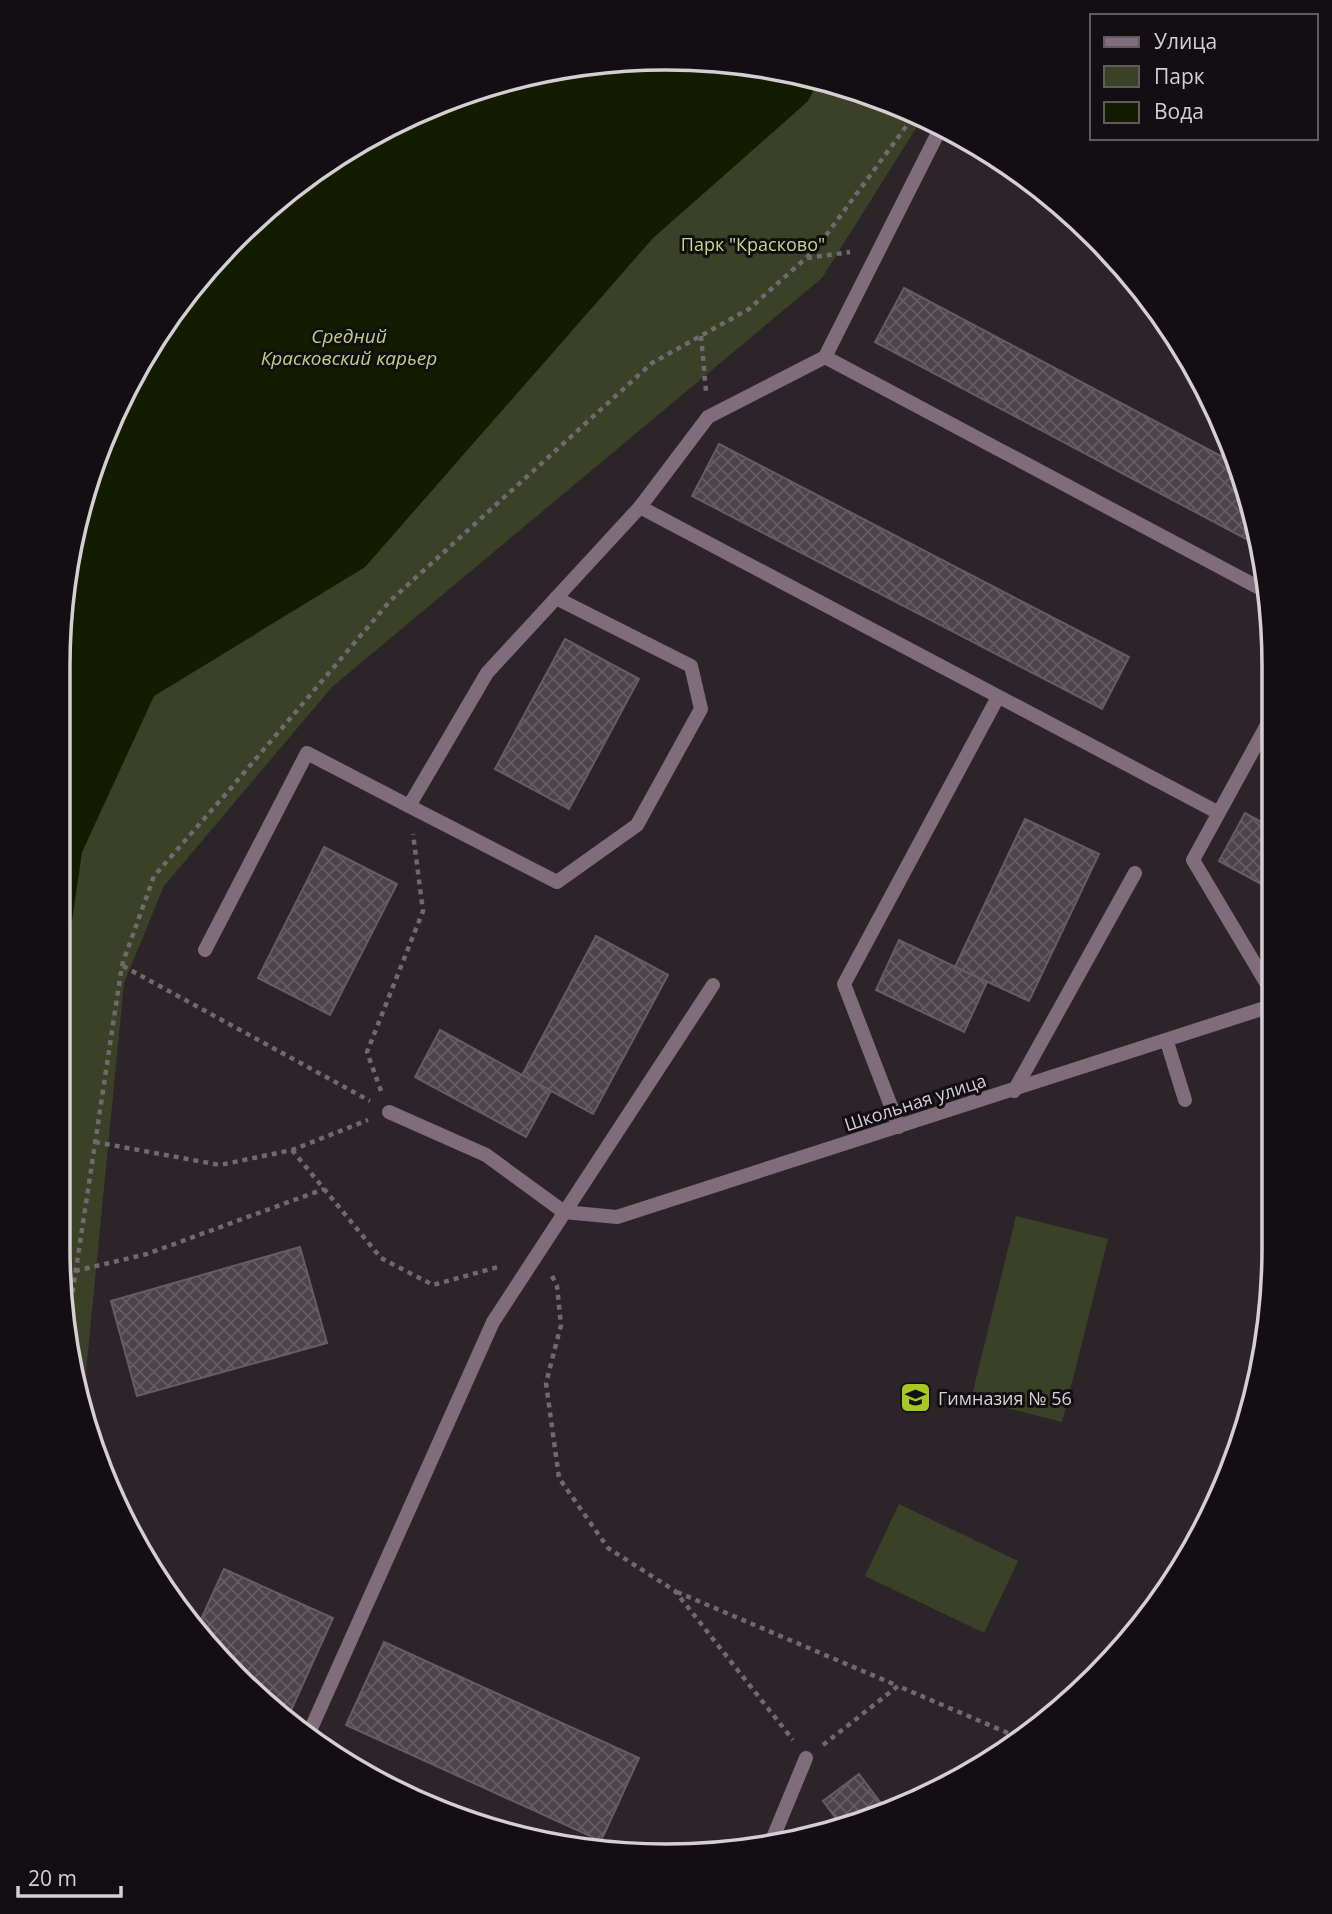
<svg xmlns="http://www.w3.org/2000/svg" width="1332" height="1914" viewBox="0 0 1332 1914" font-family="'Open Sans',sans-serif">
	<style>
		.park { fill: #3a4126 }
		.water { fill: #141c00 }
		.building { fill: url(#building-cross-hatch); stroke: #675c64; stroke-width: 2 }
		.lines { fill: none; stroke-linecap: round; stroke-linejoin: round }
		.path { stroke: #71696f; stroke-width: 4.5; stroke-dasharray: 5 5; stroke-linecap: butt }
		.service { stroke: #806c7a; stroke-width: 14 }
		.minor { stroke: #806c7a; stroke-width: 14 }
		.labels { text-anchor: middle; dominant-baseline: central; stroke-width: 6; stroke-linejoin: round; paint-order: stroke }
		.park-label { font-size: 18px; fill: #c3d88c; stroke: #130e11 }
		.street-label { font-size: 18px; fill: #d5cfd3; stroke: #130e11 }
		.poi-label { font-size: 18px; fill: #d5cfd3; stroke: #130e11; text-anchor: start }
		.water-label { font-size: 19px; font-style: italic; fill: #bcd185; stroke: #130e11 }
		.rim { fill: none; stroke: #d5cfd3; stroke-width: 3.5 }
	</style>
	<defs>
		<pattern id="building-cross-hatch" width="8" height="8" patternUnits="userSpaceOnUse" patternTransform="scale(1.75)"><rect width="8" height="8" fill="#4d434a"/><path d="M0 0l8 8M0 8l8-8" fill="none" stroke="#665d63"/></pattern>
	</defs>
	<rect width="100%" height="100%" fill="#2d242a"/>
	<g class="park">
		<polygon points="819,80 899,104 923,117 822,278 332,687 164,886 124,983 82,1413 79,1406 58,1248 58,1016 82,852 154,696 365,567 653,238 808,101"/>
		<polygon points="1016,1216 1108,1239 1062,1422 971,1399"/>
		<polygon points="899,1504 1018,1561 984,1633 865,1576"/>
	</g>
	<polygon class="water" points="666,58 785,70 819,80 808,101 653,238 365,567 154,696 82,852 58,1016 58,666 69,548 121,397 236,236 328,160 434,104 548,69"/>
	<g class="building">
		<polygon points="904,288 1234,463 1263,548 875,342"/>
		<polygon points="719,444 1129,657 1102,709 692,496"/>
		<polygon points="565,639 639,679 569,809 495,769"/>
		<polygon points="1245,813 1274,829 1274,891 1219,861"/>
		<polygon points="1025,819 1099,854 1029,1001 955,967"/>
		<polygon points="324,847 397,884 330,1015 258,978"/>
		<polygon points="596,936 668,975 593,1114 522,1075"/>
		<polygon points="899,940 987,982 964,1032 876,990"/>
		<polygon points="440,1030 551,1091 526,1137 415,1077"/>
		<polygon points="300,1247 327,1343 137,1396 111,1301"/>
		<polygon points="1256,1389 1228,1481 1172,1586 1159,1601"/>
		<polygon points="224,1569 333,1618 287,1719 265,1706 197,1628"/>
		<polygon points="384,1642 639,1758 601,1841 346,1725"/>
		<polygon points="859,1774 886,1810 841,1825 823,1801"/>
	</g>
	<g class="lines">
		<g class="path">
			<polyline points="807,258 850,252"/>
			<polyline points="701,336 706,391"/>
			<polyline points="123,966 370,1101"/>
			<polyline points="381,1091 367,1052 423,911 413,834"/>
			<polyline points="95,1142 220,1165 292,1150 368,1120"/>
			<polyline points="292,1150 381,1258 433,1285 498,1267"/>
			<polyline points="75,1271 147,1254 324,1189"/>
			<polyline points="552,1276 557,1286 561,1325 546,1383 559,1478 608,1548 675,1591 793,1740"/>
			<polyline points="68,1322 122,965 154,876 225,795 390,601 652,363 749,309 816,249 916,113"/>
			<polyline points="677,1592 898,1686"/>
			<polyline points="823,1745 898,1686 1015,1736"/>
		</g>
		<g class="service">
			<polyline points="941,127 825,357 1267,592"/>
			<polyline points="825,357 708,417 640,507 1217,812"/>
			<polyline points="1274,712 1193,860 1274,996"/>
			<polyline points="409,806 557,882 637,825 701,709 691,666 556,598"/>
			<polyline points="205,950 307,753 409,806 487,673 640,507"/>
			<polyline points="1167,1042 1185,1100"/>
			<polyline points="1014,1091 1135,873"/>
			<polyline points="389,1112 486,1155 564,1212"/>
			<polyline points="899,1127 844,984 998,697"/>
			<polyline points="309,1733 493,1322 713,985"/>
		</g>
		<g class="minor">
			<polyline points="564,1212 617,1217 1274,1005"/>
			<polyline points="770,1845 806,1758"/>
		</g>
	</g>
	<defs>
		<symbol id="school-square" viewBox="-11 -11 22 22"><rect x="-9" y="-9" width="18" height="18" rx="4" fill="#a6c820" stroke="#130e11"/><path d="M0-5L7-2L0 1L-7-2ZM-4 1L0 2.5L4 1V4Q0 6-4 4Z" fill="#111"/></symbol>
	</defs>
	<g fill-rule="evenodd">
		<use href="#school-square" x="898" y="1380" width="35" height="35"/>
	</g>
	<g class="labels">
		<g class="park-label">
			<text x="753" y="244">Парк "Красково"</text>
		</g>
		<g class="street-label">
			<text transform="translate(915 1102) rotate(-18)">Школьная улица</text>
		</g>
		<g class="poi-label">
			<text x="938" y="1398">Гимназия № 56</text>
		</g>
		<g class="water-label">
			<text x="349" y="336">Средний<tspan x="349" dy="22">Красковский карьер</tspan></text>
		</g>
	</g>
	<path d="M0 0H1332V1914H0ZM666 70H666A596 596 0 0 1 1262 666V1248A596 596 0 0 1 666 1844H666A596 596 0 0 1 70 1248V666A596 596 0 0 1 666 70Z" fill="#130e11" fill-rule="evenodd"/>
	<path class="rim" d="M666 70H666A596 596 0 0 1 1262 666V1248A596 596 0 0 1 666 1844H666A596 596 0 0 1 70 1248V666A596 596 0 0 1 666 70Z"/>
	<rect x="1090" y="14" width="228" height="126" fill="#130e11" stroke="#615b5f" stroke-width="2"/>
	<rect x="1104" y="37" width="35" height="10" fill="#806c7a" stroke="#615b5f" stroke-width="2"/>
	<text x="1154" y="49" font-size="21" fill="#d5cfd3">Улица</text>
	<rect x="1104" y="66" width="35" height="21" fill="#3a4126" stroke="#615b5f" stroke-width="2"/>
	<text x="1154" y="84" font-size="21" fill="#d5cfd3">Парк</text>
	<rect x="1104" y="102" width="35" height="21" fill="#141c00" stroke="#615b5f" stroke-width="2"/>
	<text x="1154" y="119" font-size="21" fill="#d5cfd3">Вода</text>
	<path d="M18 1886v10h103v-10" fill="none" stroke="#d5cfd3" stroke-width="3.5"/>
	<text x="28" y="1886" font-size="21" fill="#d5cfd3" stroke="#130e11" stroke-width="5" paint-order="stroke">20 m</text>
</svg>
